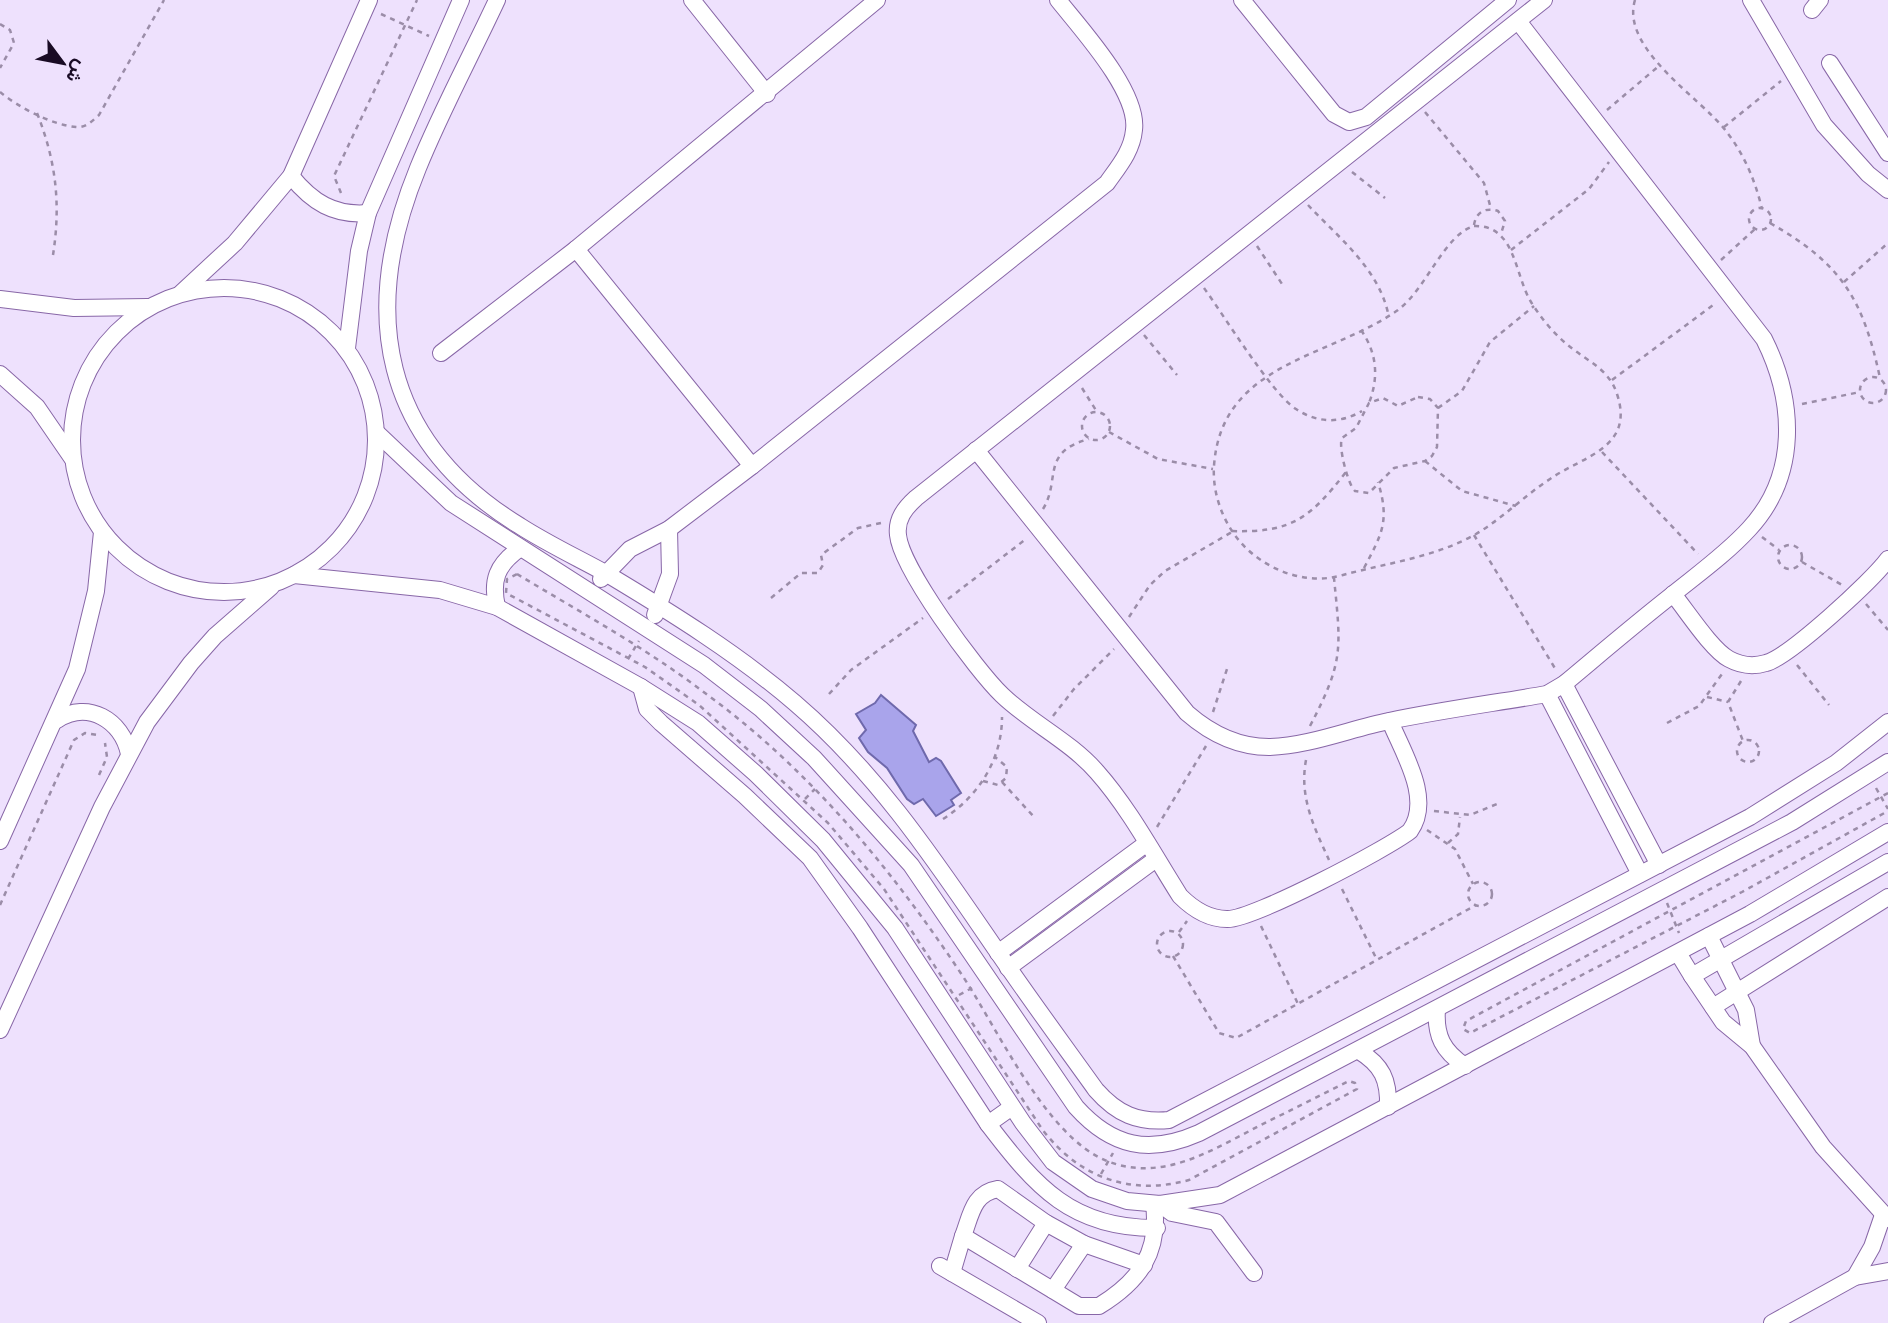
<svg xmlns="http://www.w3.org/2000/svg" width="1888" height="1323" viewBox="0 0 1888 1323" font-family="'PT Sans Narrow',Vazirmatn,sans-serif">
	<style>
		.building { fill: #a9a4eb; stroke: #6f69ac; stroke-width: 2 }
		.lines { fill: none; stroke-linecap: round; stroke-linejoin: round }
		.minor-casing { stroke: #8867a7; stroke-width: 18 }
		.path { stroke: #9b8da8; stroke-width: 2.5; stroke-dasharray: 5 5; stroke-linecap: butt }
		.minor { stroke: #fff; stroke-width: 16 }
	</style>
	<rect width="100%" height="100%" fill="#eee1fd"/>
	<polygon class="building" points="881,695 916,725 913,731 929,762 936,758 941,761 961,793 951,800 954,805 936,816 923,799 914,804 907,799 887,768 868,752 859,738 866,730 856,714 875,703"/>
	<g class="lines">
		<defs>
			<g id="minor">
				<path d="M497,0C471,56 441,111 418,168C359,312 381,441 520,526C548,544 578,558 607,574C672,613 738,654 795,703C878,774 936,862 997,951C1029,998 1063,1044 1096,1090C1117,1114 1138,1123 1169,1120L1750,817L1836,763L1888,722"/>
				<polyline points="692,0 767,94"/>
				<polyline points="1242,0 1334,114 1349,122 1366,117 1508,0"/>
				<polyline points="1751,0 1824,125 1868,174 1888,190"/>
				<polyline points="1812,10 1820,0"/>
				<polyline points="1830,63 1888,153"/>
				<path d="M291,176C312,202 334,216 368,213"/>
				<polyline points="576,249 752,466"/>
				<circle cx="224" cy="440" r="152"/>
				<polyline points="181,293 235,243 291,176 369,0"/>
				<polyline points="0,299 74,308 148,307"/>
				<polyline points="347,348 359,251 368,213 461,0"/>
				<polyline points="441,353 576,249 877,0"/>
				<polyline points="0,374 37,407 72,458"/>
				<path d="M376,432L451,503L704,665L761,709L814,758L911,865L1076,1107C1112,1147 1149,1155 1199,1133L1792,822L1888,762"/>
				<path d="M976,450L1187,713C1210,733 1238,747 1269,747C1309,746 1350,729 1389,721C1442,710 1495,703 1547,694L1564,684C1600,654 1635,624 1672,595C1698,574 1726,554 1749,529C1799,475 1795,401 1764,339L1518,21"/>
				<polyline points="294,575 440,590 497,607 641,687 698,723 756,774 823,840 895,928 1023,1123 1053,1162 1092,1189 1127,1201 1160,1204 1220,1195 1750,914 1888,832"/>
				<path d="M601,579L630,549L669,529L752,466L1107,183C1119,166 1132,151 1134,130C1139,92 1081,29 1058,0"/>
				<path d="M1673,594C1687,611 1711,649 1729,659C1740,665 1753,667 1766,663C1789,657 1872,581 1888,559"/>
				<path d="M497,607C491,580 497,565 519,549"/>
				<polyline points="655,615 670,574 669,529"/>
				<polyline points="1564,684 1659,865"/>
				<polyline points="641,687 647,709 661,723 745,796 810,858 860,928 988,1124 1012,1107"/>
				<polyline points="1547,694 1640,874"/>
				<path d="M57,720C88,700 122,720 129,754"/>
				<path d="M1390,721C1403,753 1433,799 1410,831C1387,849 1252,920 1227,919C1208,919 1193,909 1180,896C1154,855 1129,808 1097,772C1070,741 1031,723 1002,695C976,670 901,568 898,535C896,519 905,508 916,498L1544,0"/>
				<polyline points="0,841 77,669 96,591 102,532"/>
				<polyline points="1709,936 1746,1010 1752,1046"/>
				<polyline points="998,953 1147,843"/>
				<polyline points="1678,953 1692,976 1888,862"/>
				<polyline points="1008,968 1156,859"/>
				<polyline points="1692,976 1723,1022 1752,1046 1823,1147 1888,1219"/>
				<polyline points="1713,1007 1888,897"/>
				<path d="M1437,1009C1435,1036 1443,1051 1465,1066"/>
				<polyline points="0,1030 102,807 147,722 191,663 215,636 271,587"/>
				<path d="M1359,1051C1382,1065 1389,1080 1388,1107"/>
				<path d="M988,1124C1036,1187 1072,1229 1157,1228"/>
				<polyline points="1160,1204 1172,1213 1216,1222 1254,1273"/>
				<path d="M963,1236C971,1215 973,1193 998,1189L1046,1223L1084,1244L1144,1265"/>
				<polyline points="940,1266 1038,1323"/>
				<polyline points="1017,1269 1046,1223"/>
				<path d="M952,1273L963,1236L1079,1306H1099C1140,1281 1160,1252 1154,1204"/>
				<polyline points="1855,1277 1872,1247 1883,1215"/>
				<polyline points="1053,1290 1084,1244"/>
				<polyline points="1772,1323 1855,1277 1888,1271"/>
			</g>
		</defs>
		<use href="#minor" class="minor-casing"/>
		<g class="path">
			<path d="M1635,0C1620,49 1701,98 1726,131C1744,154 1755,180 1762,209"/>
			<polyline points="381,14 429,36"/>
			<polyline points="0,24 10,30 14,43 0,68"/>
			<path d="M0,92C18,107 52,125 76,127C86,128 92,121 99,115L164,0"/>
			<polyline points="1607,110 1660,65"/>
			<polyline points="1425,112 1484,183 1491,209"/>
			<path d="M37,113C56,161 61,204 53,255"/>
			<polyline points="1724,127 1781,81"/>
			<polyline points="1352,172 1385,198"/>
			<polyline points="341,193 334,176 417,0"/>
			<path d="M1308,205C1338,237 1378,268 1388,313"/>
			<circle cx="1760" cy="219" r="11"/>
			<path d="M1770,223C1842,264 1863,299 1880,378"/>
			<path d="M1474,225C1476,212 1485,207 1498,211L1505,221L1501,234"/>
			<path d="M1474,226C1516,225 1514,274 1531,302C1541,318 1554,334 1569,346C1587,361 1609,369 1617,394C1635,448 1583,456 1550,479C1524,496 1503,518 1476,534C1436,557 1387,563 1343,575C1309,585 1273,573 1247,549C1225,528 1212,496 1214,466C1221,362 1330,358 1398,310C1427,288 1444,235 1474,226Z"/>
			<polyline points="1257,246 1284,287"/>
			<polyline points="1511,250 1589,189 1609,162"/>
			<polyline points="1721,260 1755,229"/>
			<polyline points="1844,282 1888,243"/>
			<path d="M1204,288C1223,314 1272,394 1296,409C1317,423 1340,424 1362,411"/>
			<path d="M1361,330C1377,353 1379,377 1369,403"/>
			<polyline points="1144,335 1177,375"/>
			<circle cx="1873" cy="390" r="13"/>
			<polyline points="1612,380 1716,303"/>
			<polyline points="1082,388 1097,412"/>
			<path d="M1418,397L1430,399L1438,408L1437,447L1432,456L1425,461L1394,468L1369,493L1355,491C1348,485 1338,446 1342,438L1356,428L1369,403L1383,398L1398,406Z"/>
			<polyline points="1802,404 1860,392"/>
			<polyline points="1438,408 1462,391 1490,342 1534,306"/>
			<circle cx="1096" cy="426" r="14"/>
			<polyline points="1109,432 1158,459 1213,469"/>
			<polyline points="1602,452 1698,554"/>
			<polyline points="1425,461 1462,491 1516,506"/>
			<path d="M1043,509C1061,480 1040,452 1089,439"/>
			<path d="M1232,531C1292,533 1310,518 1346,472"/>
			<polyline points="1474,535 1556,670"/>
			<polyline points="1762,537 1779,550"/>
			<circle cx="1790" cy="557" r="12"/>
			<polyline points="1802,562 1842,585"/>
			<path d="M1364,568C1382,534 1390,521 1378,482"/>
			<path d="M517,574C580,612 646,648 705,693C810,770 891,868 962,975C998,1029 1046,1137 1107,1161C1162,1183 1212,1150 1259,1126C1289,1111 1319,1096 1349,1081L1355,1083L1357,1089L1189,1180C1131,1196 1079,1178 1042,1129L884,889L828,823L699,705L645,667L506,593L507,579Z"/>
			<polyline points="771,598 801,573 818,573 823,565 821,555 858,528 881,523"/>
			<polyline points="948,599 1026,539"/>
			<polyline points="1866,604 1888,630"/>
			<polyline points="1129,617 1150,585 1165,571 1232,532"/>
			<polyline points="628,659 639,641"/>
			<polyline points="1797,665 1829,705"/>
			<polyline points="1741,681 1728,702 1743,741"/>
			<polyline points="829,694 851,670 923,618"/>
			<polyline points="1707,697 1728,702"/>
			<polyline points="1213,712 1228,666"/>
			<polyline points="1053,716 1074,689 1114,649"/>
			<polyline points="1667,723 1699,706 1722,674"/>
			<path d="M1310,726C1344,661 1341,649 1334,578"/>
			<circle cx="1748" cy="751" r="11"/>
			<path d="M1306,760C1299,797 1314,827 1329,860"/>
			<polyline points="99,775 107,757 105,743"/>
			<polyline points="983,781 998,785 1006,778 1007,767 995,757"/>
			<polyline points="1002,782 1035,818"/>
			<polyline points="1876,788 1888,809"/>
			<polyline points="1888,793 1466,1021 1463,1029 1470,1033 1742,892 1888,811"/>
			<polyline points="805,799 815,789"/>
			<polyline points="1434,811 1470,815 1497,804"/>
			<path d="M943,819C979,796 1002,759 1002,717"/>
			<polyline points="1157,827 1206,746"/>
			<polyline points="1427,830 1455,849 1473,884"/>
			<polyline points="1448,843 1458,834 1460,817"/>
			<circle cx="1480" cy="894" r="12"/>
			<polyline points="1342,889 1377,960"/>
			<polyline points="1667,903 1679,933"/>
			<polyline points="0,905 74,740 85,733 98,735"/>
			<polyline points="1261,926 1298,1004"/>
			<circle cx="1170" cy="944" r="13"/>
			<polyline points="1179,932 1187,921"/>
			<polyline points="1173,956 1219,1033 1236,1038 1476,905"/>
			<polyline points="959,995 972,988"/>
			<polyline points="1101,1174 1113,1153"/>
		</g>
		<use href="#minor" class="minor"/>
	</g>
	<g transform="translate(63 63) rotate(122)" stroke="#eee1fd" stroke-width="5" paint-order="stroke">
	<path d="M0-5L12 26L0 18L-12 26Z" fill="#190b24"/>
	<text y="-10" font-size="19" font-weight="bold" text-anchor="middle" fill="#190b24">ش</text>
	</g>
</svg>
